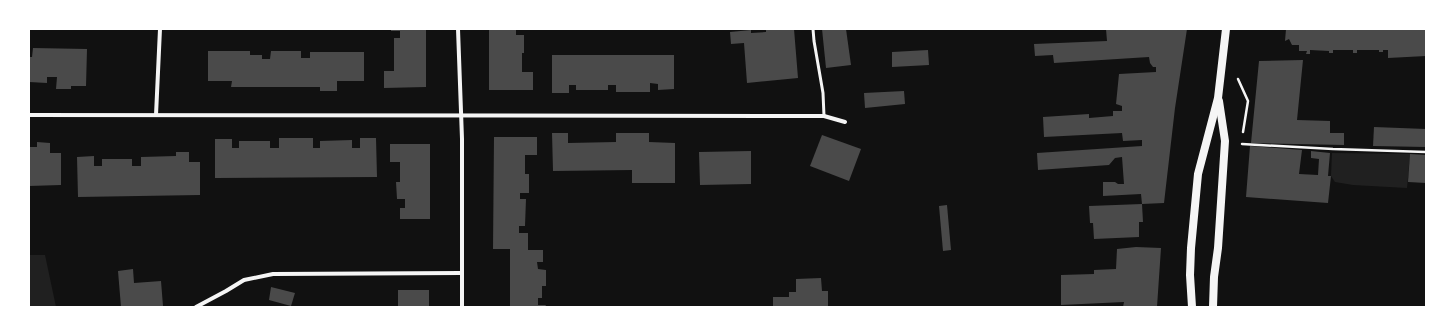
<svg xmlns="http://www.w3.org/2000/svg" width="1455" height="336" viewBox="0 0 1455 336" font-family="'Times New Roman',serif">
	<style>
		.green { fill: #202020 }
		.building { fill: #4a4a4a }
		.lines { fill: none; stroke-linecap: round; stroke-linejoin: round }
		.path { stroke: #f5f5f5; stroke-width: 2.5 }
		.service { stroke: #f5f5f5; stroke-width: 3 }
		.minor { stroke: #f5f5f5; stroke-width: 4 }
		.secondary { stroke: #f5f5f5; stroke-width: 8 }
	</style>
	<rect width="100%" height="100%" fill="#111"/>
	<g class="green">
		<polygon points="1332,153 1410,154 1407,188 1353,185 1335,182 1331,176"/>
		<polygon points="29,255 45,255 56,307 29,307"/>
	</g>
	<g class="building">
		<polygon points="391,29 426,29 426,87 384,88 384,71 394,71 394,38 400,38 400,31 391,31"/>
		<polygon points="489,29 516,29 516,35 524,35 524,53 522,53 522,72 533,72 533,90 489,90"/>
		<polygon points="766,29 794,29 798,78 747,83 744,43 731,44 730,32 751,30 751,33 766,32"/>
		<polygon points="822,29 846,29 851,65 826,68"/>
		<polygon points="1106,29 1187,29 1175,108 1164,203 1142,204 1141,194 1103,196 1103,182 1115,182 1118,184 1124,184 1122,157 1115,158 1109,165 1038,170 1037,153 1142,146 1142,140 1123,141 1122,133 1044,137 1043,117 1089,114 1089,118 1113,116 1113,111 1122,111 1122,106 1116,104 1119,74 1156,72 1156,67 1153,67 1150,63 1149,57 1054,63 1053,55 1035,56 1034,44 1107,41"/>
		<polygon points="1286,29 1426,29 1426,56 1388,58 1388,50 1383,50 1383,52 1379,52 1379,50 1357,50 1357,53 1353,53 1353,50 1333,50 1333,53 1329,53 1329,51 1310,50 1310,54 1306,54 1307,51 1299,51 1299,45 1292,45 1289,39 1285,41"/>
		<polygon points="33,48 87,49 86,86 71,86 71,89 56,89 57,77 47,77 47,83 29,82 29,57 32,57"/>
		<polygon points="928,50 929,65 892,67 892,52"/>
		<polygon points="208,51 250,51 250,55 262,55 262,59 270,59 271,51 301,51 301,58 310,58 310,52 364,52 364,81 337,81 337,91 320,91 320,87 231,87 232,81 208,81"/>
		<polygon points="552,55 674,55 674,89 658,90 658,84 650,83 650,92 616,92 616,85 608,85 608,90 576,90 576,85 569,85 569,93 552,93"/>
		<polygon points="1303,60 1297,120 1330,121 1330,133 1344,133 1344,145 1251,143 1259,61"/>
		<polygon points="904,91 905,104 865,108 864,93"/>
		<polygon points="1374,127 1426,129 1426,147 1373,146"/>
		<polygon points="552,133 568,133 568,143 616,142 616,133 649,133 649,142 675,143 675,183 632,183 632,170 553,171"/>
		<polygon points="822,135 861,149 849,181 810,166"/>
		<polygon points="494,137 537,137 537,155 525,155 525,174 529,174 529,193 520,193 520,199 526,199 525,226 519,226 519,233 528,233 528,250 543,250 543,262 537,262 538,269 546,270 546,286 542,286 542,298 538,298 538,305 546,305 545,307 510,307 510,249 493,249"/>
		<polygon points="279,138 313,138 313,148 320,148 320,141 352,140 352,148 360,148 360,138 376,138 377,177 215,178 215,139 232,139 232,148 239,148 239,141 270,141 270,148 279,148"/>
		<polygon points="37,142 50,143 50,153 61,153 61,185 29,186 29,147 37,147"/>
		<polygon points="390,144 430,144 430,219 400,219 400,208 405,208 405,199 397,199 396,182 400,182 400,162 390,162"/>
		<polygon points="1250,146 1302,150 1299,174 1318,175 1319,159 1311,158 1311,151 1330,153 1328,176 1331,176 1328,203 1246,197"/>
		<polygon points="751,151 751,184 700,185 699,152"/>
		<polygon points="176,152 189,152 189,162 200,162 200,195 78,197 77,157 94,156 94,166 102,166 102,159 132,159 132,166 141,166 141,157 176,156"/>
		<polygon points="1410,154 1426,155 1426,183 1408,182"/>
		<polygon points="1142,204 1143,222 1139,222 1139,237 1094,239 1093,223 1090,223 1089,206"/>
		<polygon points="947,205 951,250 943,251 939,206"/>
		<polygon points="1136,247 1161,248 1157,307 1123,307 1124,302 1061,305 1061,275 1094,274 1094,270 1116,269 1117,249"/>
		<polygon points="133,269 134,283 161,281 163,306 121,307 118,271"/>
		<polygon points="821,278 822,291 828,291 828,306 773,307 773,297 789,297 789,292 796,292 796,279"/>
		<polygon points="271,287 295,293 291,306 269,300"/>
		<rect x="398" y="290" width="31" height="17"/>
	</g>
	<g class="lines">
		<g class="path">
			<polyline points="1238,79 1248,101 1243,132"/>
			<polyline points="1242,144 1333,149 1426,152"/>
		</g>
		<polyline class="service" points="813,29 814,41 823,93 824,116"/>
		<g class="minor">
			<polyline points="458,29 462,139 462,307"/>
			<polyline points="29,115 824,116 845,122"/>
			<polyline points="156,115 160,29"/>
			<polyline points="196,307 226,291 244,280 273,274 461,273"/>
		</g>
		<g class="secondary">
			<polyline points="1192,307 1190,275 1191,248 1198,174 1218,98 1226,29"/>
			<polyline points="1213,307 1214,277 1218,248 1225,141 1219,101"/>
		</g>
	</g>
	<rect width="1455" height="336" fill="none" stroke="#ffffff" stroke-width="60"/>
</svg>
